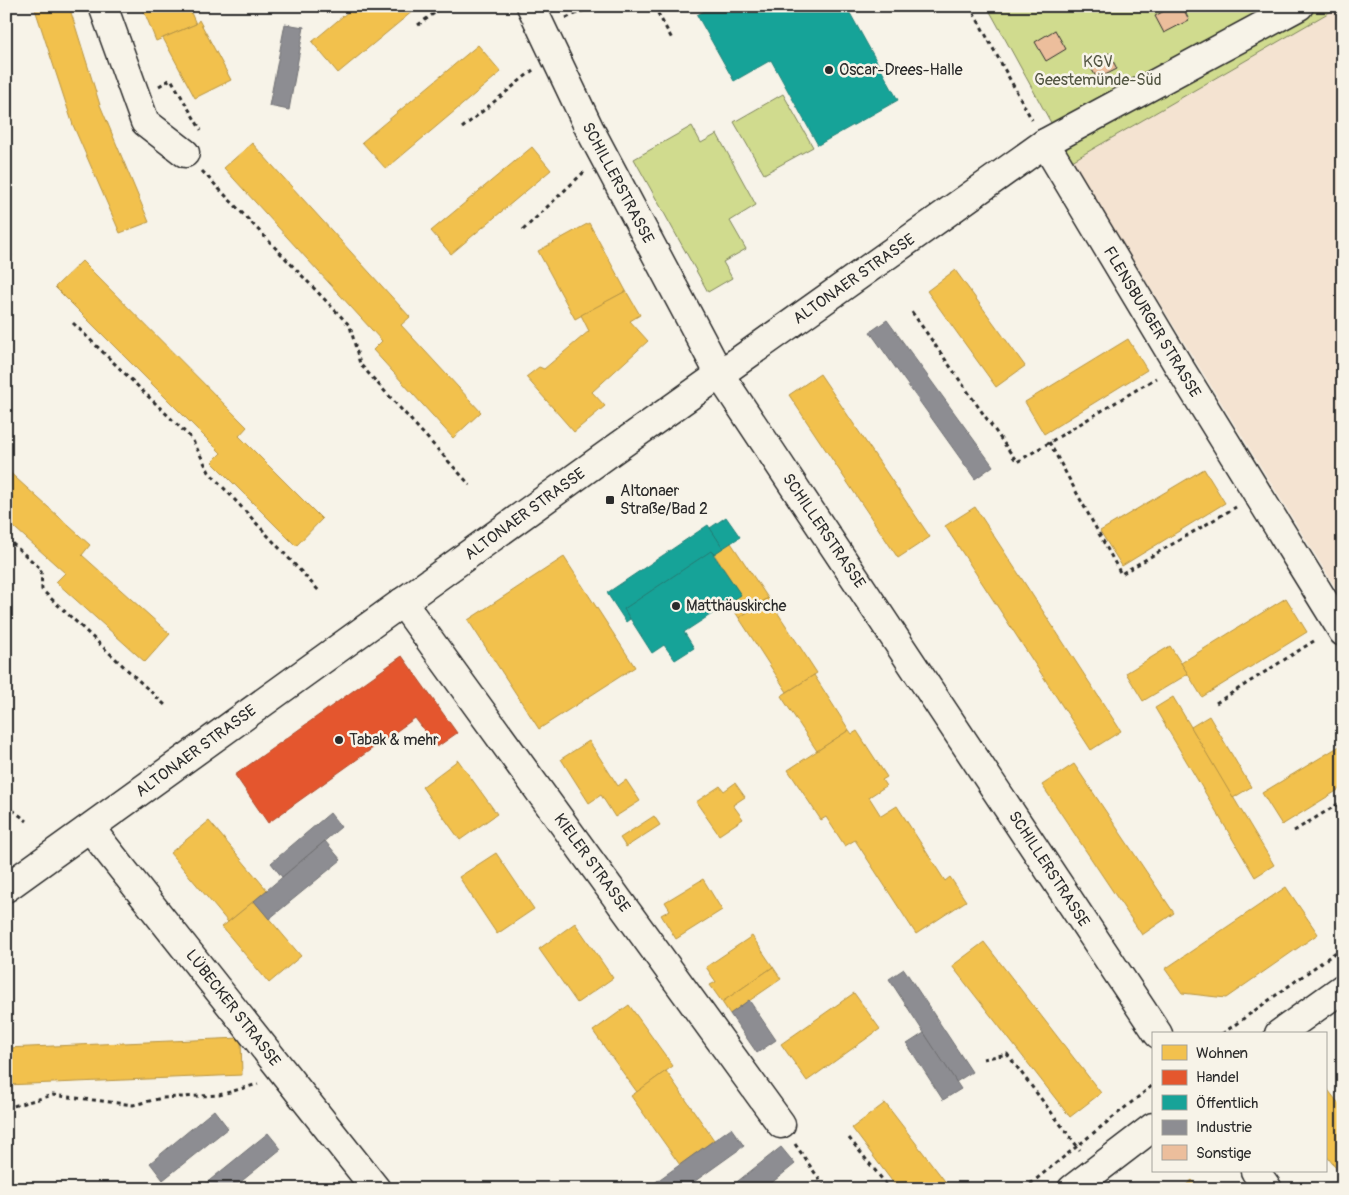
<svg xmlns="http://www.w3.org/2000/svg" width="1349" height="1195" viewBox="0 0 1349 1195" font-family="Pangolin,sans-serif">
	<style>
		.built { fill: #f4e3d1 }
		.green { fill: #d0db8e; stroke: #7e835c }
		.homes { fill: #f2c14e; stroke: #b69444 }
		.shops { fill: #e4572e; stroke: #ac4a2d }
		.public { fill: #17a398; stroke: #1d7f77 }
		.industry { fill: #8d8d92; stroke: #707073 }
		.building { fill: #ecbe9c; stroke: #2b2b2b }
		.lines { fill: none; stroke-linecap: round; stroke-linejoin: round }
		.minor-casing { stroke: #2b2b2b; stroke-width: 31 }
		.path { stroke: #2b2b2b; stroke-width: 3; stroke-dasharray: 4 4; stroke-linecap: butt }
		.minor { stroke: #f7f3e8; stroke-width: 28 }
		.poi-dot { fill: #2b2b2b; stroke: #f7f3e8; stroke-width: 2 }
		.labels { text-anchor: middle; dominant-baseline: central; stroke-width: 5; stroke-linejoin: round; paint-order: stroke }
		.park-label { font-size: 16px; fill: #545744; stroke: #f7f3e8 }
		.poi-label { font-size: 16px; fill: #2b2b2b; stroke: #f7f3e8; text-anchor: start }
		.street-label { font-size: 16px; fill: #2b2b2b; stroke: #f7f3e8 }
	</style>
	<rect width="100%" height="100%" fill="#f7f3e8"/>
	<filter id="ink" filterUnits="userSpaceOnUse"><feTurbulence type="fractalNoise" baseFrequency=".02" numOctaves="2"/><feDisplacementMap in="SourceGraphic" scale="10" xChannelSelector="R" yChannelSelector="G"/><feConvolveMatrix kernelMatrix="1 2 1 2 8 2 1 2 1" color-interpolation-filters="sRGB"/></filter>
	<g filter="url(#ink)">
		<polygon class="built" points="1340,6 1343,6 1343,600 1072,161"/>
		<g class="green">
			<polygon points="987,6 1340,6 1072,161"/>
			<polygon points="783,94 813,147 764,174 734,122"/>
			<polygon points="692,126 701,143 717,134 756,205 730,221 746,249 723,262 732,278 708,292 634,159"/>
		</g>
		<g class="homes">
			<polygon points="34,6 69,6 100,105 149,222 120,233 73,125"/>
			<polygon points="142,6 188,6 196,24 156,41"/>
			<polygon points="355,6 419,6 338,73 312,42"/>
			<polygon points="199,20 231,80 195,98 163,38 196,24"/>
			<polygon points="478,45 501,72 386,169 362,142"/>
			<polygon points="252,143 410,317 401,325 481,412 453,438 373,350 382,341 224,168"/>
			<polygon points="532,147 551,170 451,254 431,231"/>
			<polygon points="589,223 626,291 575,319 538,251"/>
			<polygon points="82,261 247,427 239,436 322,519 296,546 212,462 221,453 55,287"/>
			<polygon points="955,270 1025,366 996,387 927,291"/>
			<polygon points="626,291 640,315 630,321 648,341 592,392 605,406 574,432 526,377 539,367 544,369 589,331 581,315"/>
			<polygon points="1128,339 1147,370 1044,434 1025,402"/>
			<polygon points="820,374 930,537 898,558 789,395"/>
			<polygon points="6,469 90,545 82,555 170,634 145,662 56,582 65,573 6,520"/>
			<polygon points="1204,469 1225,503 1122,566 1100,531"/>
			<polygon points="975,507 1121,731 1091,750 945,526"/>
			<polygon points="731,543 768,598 739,618 729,602 741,595 714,554"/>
			<polygon points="564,557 635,667 539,729 468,620"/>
			<polygon points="768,598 817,673 787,692 739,618"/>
			<polygon points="1286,598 1307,632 1202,697 1181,663"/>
			<polygon points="1170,646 1188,674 1143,701 1126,673"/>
			<polygon points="814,675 849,730 817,751 781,696"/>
			<polygon points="1173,697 1274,865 1255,877 1155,708"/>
			<polygon points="1209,716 1251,787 1233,798 1191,727"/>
			<polygon points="849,730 852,734 857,731 887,777 882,780 886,786 869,797 881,816 897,806 945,881 950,877 966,901 916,934 855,840 845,846 826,817 821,820 788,770"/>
			<polygon points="589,741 618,786 626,780 640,801 615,817 601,795 589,803 561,759"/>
			<polygon points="1343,744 1343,787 1282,825 1262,793"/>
			<polygon points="458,760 497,814 460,840 422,787"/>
			<polygon points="1074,764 1174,913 1142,935 1042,785"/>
			<polygon points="735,783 745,797 733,805 743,819 719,835 696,802 720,786 724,791"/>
			<polygon points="654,816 660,825 626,847 620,838"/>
			<polygon points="209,821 267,890 228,922 170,853"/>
			<polygon points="496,853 534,909 497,934 459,877"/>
			<polygon points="703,879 722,910 676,939 661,915 670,910 665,902"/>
			<polygon points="1286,887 1318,934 1226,998 1182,993 1165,969"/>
			<polygon points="254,901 301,956 269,983 222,927"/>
			<polygon points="575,923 613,978 577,1003 539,949"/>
			<polygon points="752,936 773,967 722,1002 710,985 716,982 706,967"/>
			<polygon points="984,942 1101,1093 1070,1117 952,966"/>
			<polygon points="773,967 781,979 730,1014 722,1002"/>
			<polygon points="854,993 880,1029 807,1081 781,1044"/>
			<polygon points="629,1005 673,1066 637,1092 593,1031"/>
			<polygon points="241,1038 242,1075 6,1085 6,1048"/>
			<polygon points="666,1071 714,1140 680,1165 631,1096"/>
			<polygon points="1325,1086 1343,1109 1343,1177 1325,1154"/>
			<polygon points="885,1103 951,1189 898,1189 852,1128"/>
			<polygon points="1192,1180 1198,1189 1181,1189"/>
		</g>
		<polygon class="shops" points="402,656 457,733 437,747 415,718 268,823 235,775"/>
		<g class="public">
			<polygon points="713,6 846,6 898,100 818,145 771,60 734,81 697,15"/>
			<polygon points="726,517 740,537 723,548 710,528"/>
			<polygon points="708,525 723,548 714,554 711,551 624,609 630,619 626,622 607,593"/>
			<polygon points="711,551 741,595 684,632 694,648 675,660 664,645 652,653 624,609"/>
		</g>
		<g class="industry">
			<polygon points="285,24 304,27 289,110 269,106"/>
			<polygon points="887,320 993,466 975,479 870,332"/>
			<polygon points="330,813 341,827 282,877 271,863"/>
			<polygon points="325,841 341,860 269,919 254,901"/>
			<polygon points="904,969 972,1072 956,1082 889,979"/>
			<polygon points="749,1000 776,1040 757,1053 730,1014"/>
			<polygon points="924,1033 961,1089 943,1100 907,1044"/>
			<polygon points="214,1110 228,1128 163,1180 150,1163"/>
			<polygon points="731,1128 744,1146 684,1189 646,1189"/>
			<polygon points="268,1133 281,1149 232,1189 199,1189"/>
			<polygon points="781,1147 795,1164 764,1189 728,1189"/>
		</g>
		<g class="building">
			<polygon points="1173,6 1182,6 1189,20 1164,33 1155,16"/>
			<polygon points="1055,30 1066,49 1046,61 1035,42"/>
			<polygon points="1109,53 1117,69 1097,79 1089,64"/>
		</g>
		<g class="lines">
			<defs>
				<g id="minor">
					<polyline points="103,6 145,122 185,153"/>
					<polyline points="531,6 589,128 720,375 1158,1034"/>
					<polyline points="1045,143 1178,365 1343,632"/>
					<polyline points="402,602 781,1124"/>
					<polyline points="90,828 376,1189"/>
					<polyline points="6,888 612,451 1045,143 1299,6"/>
					<polyline points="1279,1034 1343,988"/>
					<polyline points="1255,1171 1268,1189"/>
					<polyline points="1072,1189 1153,1127"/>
				</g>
			</defs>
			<use href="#minor" class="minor-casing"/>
			<g class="path">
				<polyline points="654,6 672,39"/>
				<polyline points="970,6 1032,120"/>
				<polyline points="566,18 595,6"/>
				<polyline points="418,25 444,6"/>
				<polyline points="159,86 171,79 201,130"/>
				<polyline points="462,128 533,70"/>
				<polyline points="202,171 350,326 360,364 470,485"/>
				<polyline points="523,230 584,172"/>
				<polyline points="6,259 13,255"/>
				<polyline points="912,312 1017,462 1156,378"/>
				<polyline points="73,323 192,439 209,472 320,592"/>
				<polyline points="1049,442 1121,574 1236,507"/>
				<polyline points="6,538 41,569 42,590 166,706"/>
				<polyline points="1216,703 1317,639"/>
				<polyline points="6,805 27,821"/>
				<polyline points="1294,831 1343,801"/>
				<polyline points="1222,1034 1343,947"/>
				<polyline points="983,1059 1007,1054 1080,1150"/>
				<polyline points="6,1108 53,1095 133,1105 162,1098 219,1095 258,1084"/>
				<polyline points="849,1138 890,1189"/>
				<polyline points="795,1144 826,1189"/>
				<polyline points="1024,1189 1153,1085"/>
			</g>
			<use href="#minor" class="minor"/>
		</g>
	</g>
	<g class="poi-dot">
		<circle cx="829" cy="70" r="5"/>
		<rect x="605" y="495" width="10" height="10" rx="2.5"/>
		<circle cx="676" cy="606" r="5"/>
		<circle cx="339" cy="740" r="5"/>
	</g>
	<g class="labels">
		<g class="park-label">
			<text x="1098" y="62">KGV<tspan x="1098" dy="18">Geestemünde-Süd</tspan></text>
		</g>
		<g class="poi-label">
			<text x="839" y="70">Oscar-Drees-Halle</text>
			<text x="620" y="491">Altonaer<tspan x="620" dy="18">Straße/Bad 2</tspan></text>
			<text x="686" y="606">Matthäuskirche</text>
			<text x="349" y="740">Tabak &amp; mehr</text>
		</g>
		<g class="street-label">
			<text transform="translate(618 183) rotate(62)">SCHILLERSTRASSE</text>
			<text transform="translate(854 279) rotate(-35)">ALTONAER STRASSE</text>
			<text transform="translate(1152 322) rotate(59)">FLENSBURGER STRASSE</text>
			<text transform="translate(525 514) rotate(-36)">ALTONAER STRASSE</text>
			<text transform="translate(824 531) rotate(56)">SCHILLERSTRASSE</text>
			<text transform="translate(196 751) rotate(-36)">ALTONAER STRASSE</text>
			<text transform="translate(592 863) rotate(54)">KIELER STRASSE</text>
			<text transform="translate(1049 869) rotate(57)">SCHILLERSTRASSE</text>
			<text transform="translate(233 1008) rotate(52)">LÜBECKER STRASSE</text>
		</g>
	</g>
	<rect width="1349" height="1195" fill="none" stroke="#f7f3e8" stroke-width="25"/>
	<rect x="12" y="12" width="1324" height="1170" fill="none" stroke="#2b2b2b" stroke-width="2" filter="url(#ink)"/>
	<rect x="1152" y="1032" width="175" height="140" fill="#f7f3e8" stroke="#a5a39c"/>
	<rect x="1162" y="1045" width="25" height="15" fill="#f2c14e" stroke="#a5a39c"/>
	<text x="1196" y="1058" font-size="15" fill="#2b2b2b">Wohnen</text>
	<rect x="1162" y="1070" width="25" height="15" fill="#e4572e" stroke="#a5a39c"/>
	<text x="1196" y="1082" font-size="15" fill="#2b2b2b">Handel</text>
	<rect x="1162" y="1095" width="25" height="15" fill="#17a398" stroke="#a5a39c"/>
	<text x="1196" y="1108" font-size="15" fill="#2b2b2b">Öffentlich</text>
	<rect x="1162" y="1120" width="25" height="15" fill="#8d8d92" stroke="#a5a39c"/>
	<text x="1196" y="1132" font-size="15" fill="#2b2b2b">Industrie</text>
	<rect x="1162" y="1145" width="25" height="15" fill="#ecbe9c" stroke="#a5a39c"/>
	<text x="1196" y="1158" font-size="15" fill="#2b2b2b">Sonstige</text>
</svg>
